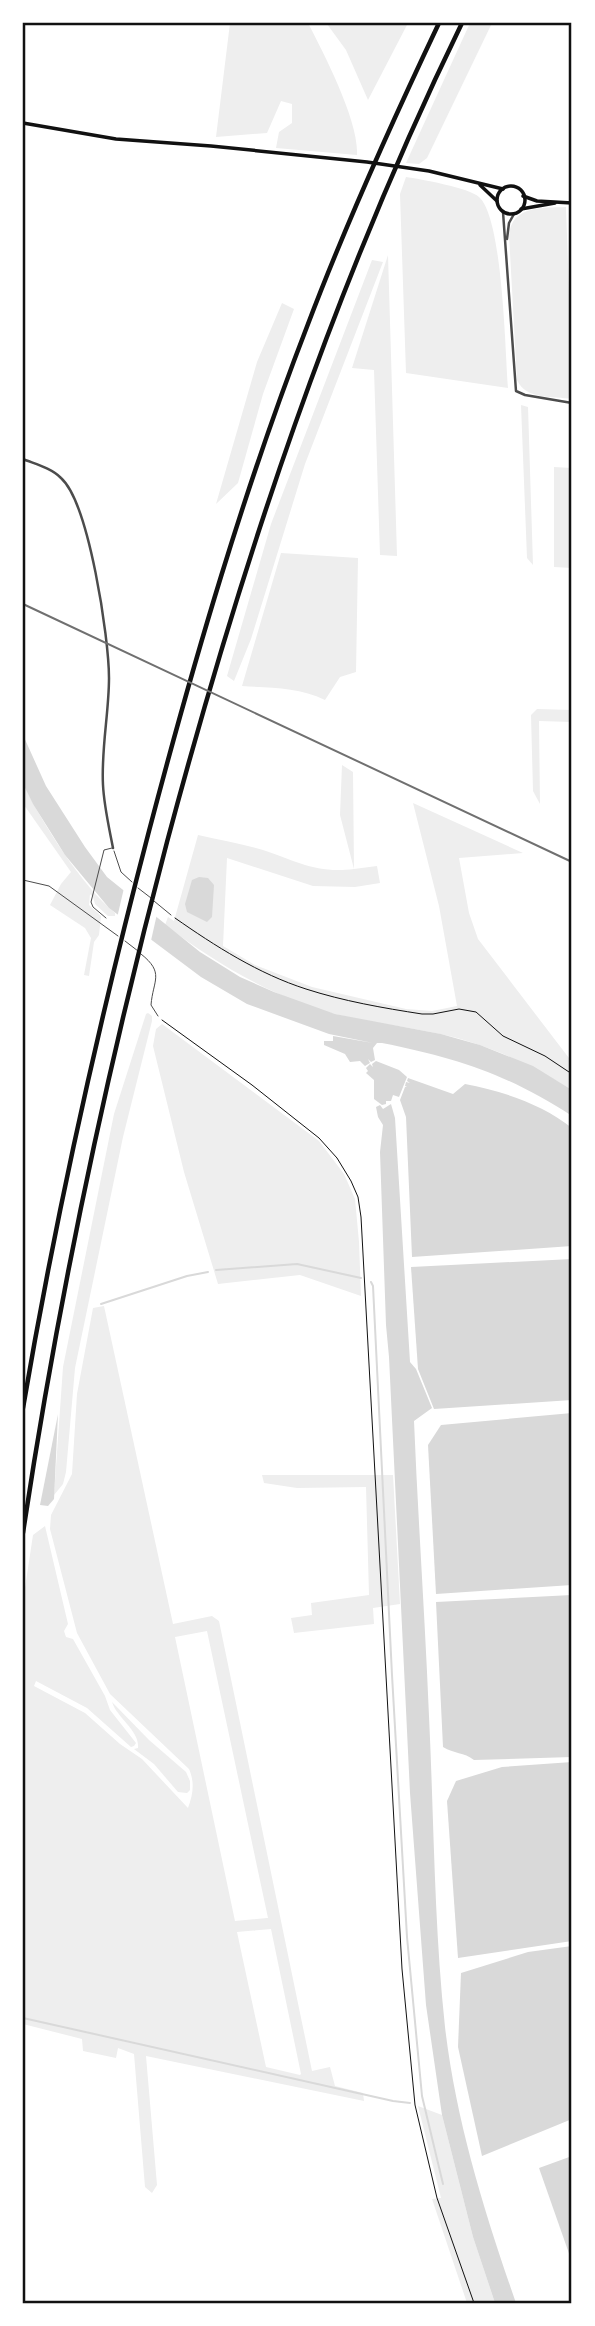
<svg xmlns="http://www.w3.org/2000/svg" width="595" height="2326" viewBox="0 0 595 2326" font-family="'PT Sans',sans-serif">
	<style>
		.green { fill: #eee; fill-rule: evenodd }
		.water { fill: #d9d9d9 }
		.pier { fill: #fff }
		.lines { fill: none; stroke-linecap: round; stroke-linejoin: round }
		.stream { stroke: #d9d9d9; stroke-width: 2 }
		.path { stroke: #111; stroke-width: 1 }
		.service { stroke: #4c4c4c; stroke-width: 1 }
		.minor { stroke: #4c4c4c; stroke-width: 2.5 }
		.secondary { stroke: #111; stroke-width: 3.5 }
		.motorway { stroke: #111; stroke-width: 4.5 }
		.rail { stroke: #707070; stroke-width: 2 }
		.neatline { fill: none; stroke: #111; stroke-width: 2.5 }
	</style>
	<rect width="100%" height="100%" fill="#fff"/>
	<g class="green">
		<path d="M230,23H308C324,54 359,121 357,155L276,148L279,132L292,123V104L281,101L267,133L216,137Z"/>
		<polygon points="331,23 408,23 368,100 346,50 327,24"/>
		<polygon points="470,23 492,23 427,158 419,164 406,163"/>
		<path d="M406,177C420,179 470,188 479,197C503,218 505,352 508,388L406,373L400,194Z"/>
		<path d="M566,207L572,384V399C553,396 526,400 517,380L509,235C512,205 543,208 566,207Z"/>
		<polygon points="388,255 397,556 380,555 374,370 352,368"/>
		<polygon points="372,260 383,262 305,464 251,639 234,681 227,676 271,524"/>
		<polygon points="282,303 294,309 263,394 238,483 216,504 257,362"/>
		<polygon points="521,405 528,407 533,565 527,558"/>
		<polygon points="554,467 572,468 572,568 554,567"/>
		<path d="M281,553L358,558L356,672L340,677L325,700C299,687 271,688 242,686Z"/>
		<polygon points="537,709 572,710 572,722 539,721 540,804 533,791 531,715"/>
		<path d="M342,765L353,772L354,869L377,866L380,883L355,887L313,886L227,858L223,946L255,965L312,987L406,1009L432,1011L457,1006L439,906L413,803L523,853L459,858L469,913L478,939L572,1062V1090C531,1065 488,1044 440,1034C405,1026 369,1023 335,1014C272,997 217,964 165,925L168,917L174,921L198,835C220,840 242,844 263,850C296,861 317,874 354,869L340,815Z"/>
		<path d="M23,784C42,823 82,886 115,913V916H108L95,904L93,897L90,894L89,905L101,916L99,935L94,942L89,976L84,975L91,938L85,928L50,905L61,884L71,872L24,805Z"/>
		<polygon points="148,1013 152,1016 152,1021 123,1137 75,1368 66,1472 63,1484 54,1495 63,1367 114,1114 146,1014"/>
		<polygon points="162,1024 319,1141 344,1174 355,1199 359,1242 361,1296 300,1275 218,1284 184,1172 153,1046 156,1029"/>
		<path d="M104,1306L173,1624L212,1616L219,1621L312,2071L330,2067L335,2086L363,2093L364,2101L146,2056L157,2185L152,2193L145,2187L134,2054L118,2048L116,2058L83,2051L82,2039L23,2024V1601L33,1535L45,1526L68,1624L64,1631L66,1637L73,1639L105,1696L110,1710L136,1743L134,1746L131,1747L87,1708L36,1681L34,1686L85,1713L120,1744L142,1759L188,1808C193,1794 195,1783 189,1769L110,1694L77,1633L50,1529L51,1515L72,1474L77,1394L93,1308ZM207,1631L268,1918H267L235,1921L175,1637ZM271,1929L301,2074L300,2075L266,2067L237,1932Z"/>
		<polygon points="262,1475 393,1475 400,1604 373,1608 374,1624 294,1633 291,1618 312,1615 311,1603 369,1595 366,1487 297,1488 264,1483"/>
		<path d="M112,1702L149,1740L186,1772L190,1781V1790L187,1793L178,1792L154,1764L134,1749L138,1748C140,1731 117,1718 112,1702Z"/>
		<polygon points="418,2106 442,2115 473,2237 495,2303 467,2303 432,2199 441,2198"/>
	</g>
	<g class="water">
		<path d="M23,735L46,786L85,847L107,877L200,952L240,977L274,992L335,1014L441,1034L480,1045L533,1066L572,1090V1116C507,1074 457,1058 382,1043H377L373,1048L375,1060L371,1062L368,1059L370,1063L365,1066L360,1061L350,1062L345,1054L324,1045V1041H333V1036L373,1043L329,1034L247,1004L201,977L109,908L65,855L33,804L23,784Z"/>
		<polygon points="199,877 208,878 214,885 212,917 207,922 187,912 185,904 192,880"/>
		<polygon points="376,1061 399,1070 407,1077 399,1097 393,1095 391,1101 386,1101 386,1104 382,1105 374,1099 374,1080 366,1073 368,1071 366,1068 370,1064 373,1067 372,1064"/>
		<path d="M408,1078L453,1094L465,1084C502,1091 542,1104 572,1128V1246L412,1257L406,1117L400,1100L405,1087H407L405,1086L406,1082L410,1083L407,1081Z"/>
		<path d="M391,1104L395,1118L410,1362L416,1369L432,1408L414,1421C418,1519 425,1618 429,1716C434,1820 434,1924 445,2027C456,2122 485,2214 516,2303H495L473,2237L442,2115L426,2005L410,1793L389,1357L386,1325L380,1152L383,1125L378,1117L376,1107L380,1105L383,1109Z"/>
		<polygon points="572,1259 572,1400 434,1409 418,1369 411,1267"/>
		<polygon points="572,1413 572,1585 436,1594 428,1445 441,1425"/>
		<polygon points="58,1414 54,1499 48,1506 40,1505"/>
		<path d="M572,1595V1757L474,1760C464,1752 454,1754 443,1747L436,1602Z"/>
		<polygon points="572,1762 572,1941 458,1958 447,1801 456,1781 502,1767"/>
		<polygon points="572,1946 572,2119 482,2156 458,2047 461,1973 528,1952"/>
		<polygon points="572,2156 572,2262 539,2168"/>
	</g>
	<polygon class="pier" points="124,888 157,914 150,945 117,918"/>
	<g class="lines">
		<g class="stream">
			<polyline points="216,1270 297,1264 361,1278"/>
			<polyline points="371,1282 373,1286 392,1675 407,1937 422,2096 443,2184"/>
			<polyline points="101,1304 187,1276 208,1272"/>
			<polyline points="23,2018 393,2101 410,2103"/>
		</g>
		<g class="path">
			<path d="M175,918C215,946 259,974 306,989C343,1001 383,1008 422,1014H433L459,1009L476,1012L503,1036L545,1056L572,1074"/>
			<polyline points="162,1020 252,1085 319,1138 337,1158 351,1181 358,1197 361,1217 402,1969 415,2105 437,2198 474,2303"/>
		</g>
		<g class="service">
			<polyline points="114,851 121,872 132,882"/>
			<polyline points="23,880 49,886 118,936"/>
			<polyline points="138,888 151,898"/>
			<polyline points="154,901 171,915"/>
			<polyline points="106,918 93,907 91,902 104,850 112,848"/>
			<polyline points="125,941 138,951"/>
			<path d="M141,954C165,973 153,980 151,1005L158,1016"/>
		</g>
		<g class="minor">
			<polyline points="503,212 516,391 525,395 572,403"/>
			<polyline points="507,239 509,223 514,214"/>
			<path d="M23,459C35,464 51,468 61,478C89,503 109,638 109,678C109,713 101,749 103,785C104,806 109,827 113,848"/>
		</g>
		<g class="secondary">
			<polyline points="23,123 116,139 211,146 367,162 429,171 503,189"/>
			<polyline points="480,185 497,201"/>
			<circle cx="511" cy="200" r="14"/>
			<polyline points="523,196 537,201 572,203"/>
			<polyline points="521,209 555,203"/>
		</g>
		<g class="motorway">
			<path d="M23,1408C56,1214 99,1022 149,831C194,660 244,489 308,324C347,221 392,122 439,23"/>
			<path d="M23,1533C58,1300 107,1069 167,842C243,558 333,288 462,23"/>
		</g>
		<polyline class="rail" points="23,604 572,862"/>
	</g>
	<rect width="595" height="2326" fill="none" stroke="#ffffff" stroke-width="49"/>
	<rect x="24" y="24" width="546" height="2278" class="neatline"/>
</svg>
